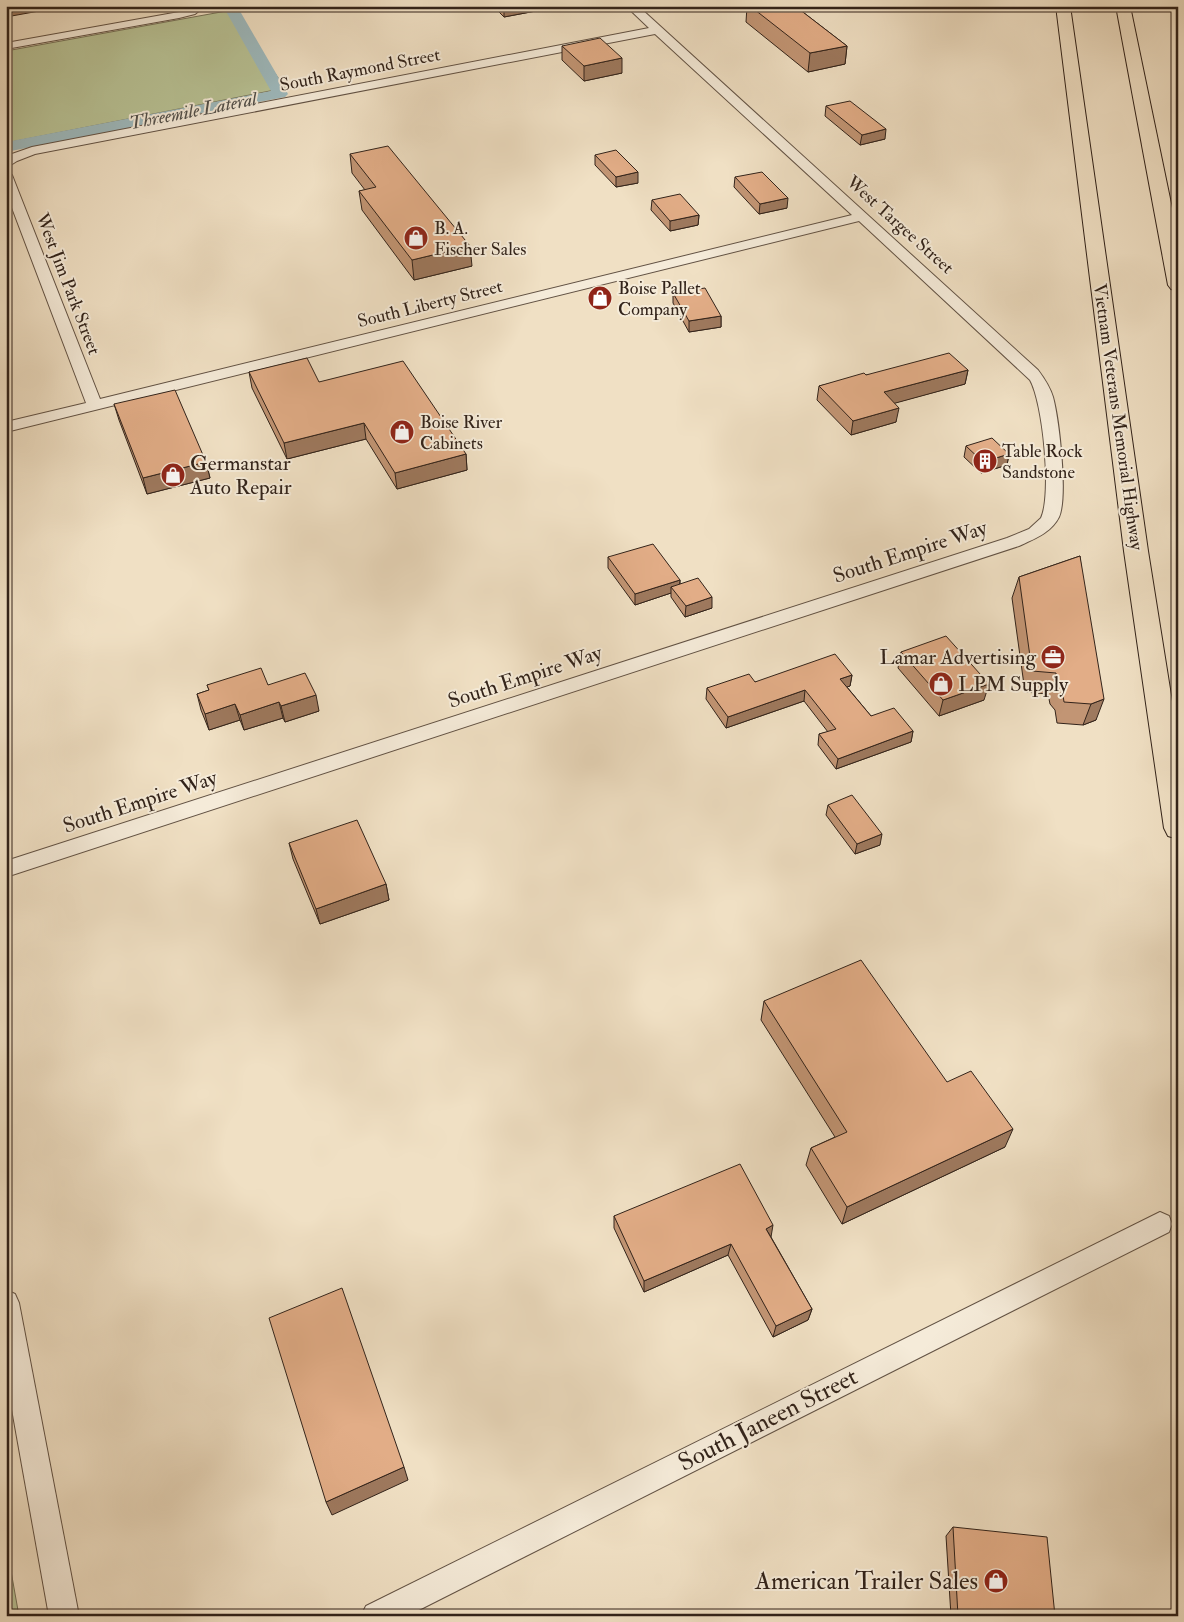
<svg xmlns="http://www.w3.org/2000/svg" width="1184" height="1622" viewBox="0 0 1184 1622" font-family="'IM FELL Double Pica',serif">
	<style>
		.green { fill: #b8c295; stroke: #757258 }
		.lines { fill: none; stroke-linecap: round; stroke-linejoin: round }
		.canal { fill: #9ebabe; fill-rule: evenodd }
		.minor-casing { stroke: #625244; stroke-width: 2 }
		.motorway-casing { stroke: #32231a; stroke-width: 2 }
		.minor { fill: #f5ebd9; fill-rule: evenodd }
		.motorway { fill: #f0e0c4; fill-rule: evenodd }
		.wall { fill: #c29574; stroke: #32231a }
		.shaded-wall { fill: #9e795e; stroke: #32231a }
		.building { fill: #e2ad87; stroke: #32231a }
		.labels { text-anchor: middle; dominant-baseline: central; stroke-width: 4; stroke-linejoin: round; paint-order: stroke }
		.far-street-label { font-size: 18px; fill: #32231a; stroke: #f5ebd9 }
		.far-poi-label { font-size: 18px; fill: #32231a; stroke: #f5ebd9; text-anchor: start }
		.far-water-label { font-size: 19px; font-style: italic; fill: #52504b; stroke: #f5ebd9 }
		.poi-label { font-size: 21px; fill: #32231a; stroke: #f5ebd9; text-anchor: start }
		.street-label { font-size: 21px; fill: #32231a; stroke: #f5ebd9 }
		.near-street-label { font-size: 25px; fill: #32231a; stroke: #f5ebd9 }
		.near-poi-label { font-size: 25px; fill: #32231a; stroke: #f5ebd9; text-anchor: end }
	</style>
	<rect width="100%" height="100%" fill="#f0e0c4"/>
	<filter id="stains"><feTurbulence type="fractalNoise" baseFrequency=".004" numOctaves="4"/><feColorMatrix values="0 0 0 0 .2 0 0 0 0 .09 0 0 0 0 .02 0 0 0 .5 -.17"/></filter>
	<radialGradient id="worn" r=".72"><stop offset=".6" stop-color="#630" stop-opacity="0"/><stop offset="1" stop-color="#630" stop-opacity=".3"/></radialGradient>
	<g class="green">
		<polygon points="232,10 285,88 6,143 6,51"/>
		<polygon points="6,1543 19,1616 6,1616"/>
	</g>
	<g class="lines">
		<polygon class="canal" points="223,6 237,6 288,94 285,97 6,152 6,142 271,91"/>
		<defs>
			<g id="minor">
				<polygon points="192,6 205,6 195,14 179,18 6,49 6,43 179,12"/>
				<path d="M626,6H638L1038,370C1044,378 1050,387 1053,397C1059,419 1068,497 1059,517C1051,533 1034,539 1019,546L6,877V861L1007,538L1029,529L1041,518C1052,494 1043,403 1030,380L859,221L6,432V422L86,403L6,192V171L12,175L100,399L852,215L655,34L35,154L17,161L6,168V157L9,155L32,147L649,28Z"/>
				<polygon points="1160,1212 1169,1216 1172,1224 1169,1232 407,1616 361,1616 366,1606"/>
				<polygon points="6,1290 15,1294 19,1303 79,1616 49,1616 6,1376"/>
			</g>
			<g id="motorway">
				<polygon points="1056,6 1070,6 1148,551 1178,739 1178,839 1168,836 1164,828 1124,551"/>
				<polygon points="1116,6 1130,6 1178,237 1178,291 1171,289 1168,285"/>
			</g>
		</defs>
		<use href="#minor" class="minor-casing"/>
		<use href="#motorway" class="motorway-casing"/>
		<use href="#minor" class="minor"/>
		<use href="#motorway" class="motorway"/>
	</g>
	<g class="wall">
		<polygon points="493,6 557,6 557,7 504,17"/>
		<polygon points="747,6 795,6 847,46 845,64 808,72 746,22"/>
		<polygon points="1174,6 1178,6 1178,15 1173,8"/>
		<polygon points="562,46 622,73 584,81 562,60"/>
		<polygon points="826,106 885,139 860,145 825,116"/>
		<polygon points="350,154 472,266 414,280 362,210 359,191 365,190 352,173"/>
		<polygon points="595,155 638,183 616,187 595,165"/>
		<polygon points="735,177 787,208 759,214 734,187"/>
		<polygon points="652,200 699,215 698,225 670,231 651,210"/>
		<polygon points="673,293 721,316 721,327 689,332 673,303"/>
		<polygon points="968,370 965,384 894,403 896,422 851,435 817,400 819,386 866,375"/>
		<polygon points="249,372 319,382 466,454 467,470 397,489 366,439 287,459 252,388"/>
		<polygon points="114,404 206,462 210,478 147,494 119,420"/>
		<polygon points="966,446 1009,454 1007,465 981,473 964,457"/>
		<polygon points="1080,556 1096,720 1083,725 1057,723 1055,710 1050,704 1048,694 1025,692 1012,598 1019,577"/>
		<polygon points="608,557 680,580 680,584 712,608 685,617 671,597 671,593 635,605 608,568"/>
		<polygon points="901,652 984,700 939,716 898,668"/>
		<polygon points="852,675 850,686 847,687 871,716 913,731 911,742 836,769 818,745 819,734 828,732 804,701 726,728 706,699 707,688 755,682"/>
		<polygon points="207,685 268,685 319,711 285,722 283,718 244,730 240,720 209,730 201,710 197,694 209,690"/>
		<polygon points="828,805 880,845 855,854 826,815"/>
		<polygon points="289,843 386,884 389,900 320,924 293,859"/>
		<polygon points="764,1001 947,1082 1005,1147 842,1224 806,1165 811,1148 835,1137 761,1020"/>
		<polygon points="614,1216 771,1237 812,1309 808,1320 773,1337 728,1255 644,1292 614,1228"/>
		<polygon points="953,1527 1055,1616 951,1616 946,1536"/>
	</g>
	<g class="shaded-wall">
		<polygon points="6,6 67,6 6,17"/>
		<polygon points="504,6 557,6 557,7 504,17"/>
		<polygon points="847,46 845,64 808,72 810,53"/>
		<polygon points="622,58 622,73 584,81 584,66"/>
		<polygon points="886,129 885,139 860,145 862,135"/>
		<polygon points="638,172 638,183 616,187 616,177"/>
		<polygon points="788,198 787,208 759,214 760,204"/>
		<polygon points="699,215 698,225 670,231 670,221"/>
		<polygon points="470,246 472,266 414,280 412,260"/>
		<polygon points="721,316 721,327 689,332 689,321"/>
		<polygon points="968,370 965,384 881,407 884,392"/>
		<polygon points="899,408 896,422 851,435 853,421"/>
		<polygon points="364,423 366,439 287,459 284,443"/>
		<polygon points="466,454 467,470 397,489 395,473"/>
		<polygon points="1009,454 1007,465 981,473 983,462"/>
		<polygon points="206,462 210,478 147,494 143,478"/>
		<polygon points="680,580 679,591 671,587 671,593 635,605 635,594"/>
		<polygon points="712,597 712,608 685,617 686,606"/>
		<polygon points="852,675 850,686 838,690 840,679"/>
		<polygon points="989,684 984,700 939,716 943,700"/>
		<polygon points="805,690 804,701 726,728 728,717"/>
		<polygon points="316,695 319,711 285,722 281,706"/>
		<polygon points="1104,699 1096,720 1083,725 1091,704"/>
		<polygon points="279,702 283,718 244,730 240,715"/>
		<polygon points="235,704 240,720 209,730 205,714"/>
		<polygon points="913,731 911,742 836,769 838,759"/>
		<polygon points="882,834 880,845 855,854 857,844"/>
		<polygon points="386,884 389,900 320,924 316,909"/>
		<polygon points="1013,1129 1005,1147 842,1224 847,1207"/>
		<polygon points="773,1225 771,1237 766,1229"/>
		<polygon points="731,1244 728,1255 644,1292 644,1281"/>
		<polygon points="812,1309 808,1320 773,1337 776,1326"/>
		<polygon points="404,1467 408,1480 332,1515 326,1502"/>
	</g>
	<g class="building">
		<polygon points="750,6 795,6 847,46 810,53"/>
		<polygon points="600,38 622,58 584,66 562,46"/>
		<polygon points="850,101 886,129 862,135 826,106"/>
		<polygon points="388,146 470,246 412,260 359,191 376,187 350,154"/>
		<polygon points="616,150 638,172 616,177 595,155"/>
		<polygon points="762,172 788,198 760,204 735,177"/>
		<polygon points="680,194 699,215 670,221 652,200"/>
		<polygon points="705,288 721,316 689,321 673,293"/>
		<polygon points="949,353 968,370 884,392 899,408 853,421 819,386 864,373 866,375"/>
		<polygon points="307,358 319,382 403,361 466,454 395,473 364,423 284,443 249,372"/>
		<polygon points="175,390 206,462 143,478 114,404"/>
		<polygon points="992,438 1009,454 983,462 966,446"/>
		<polygon points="653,544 680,580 635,594 608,557"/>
		<polygon points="1080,556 1104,699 1091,704 1064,702 1062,689 1057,683 1056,673 1032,671 1019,577"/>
		<polygon points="698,578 712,597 686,606 671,587"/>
		<polygon points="946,636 989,684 943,700 901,652"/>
		<polygon points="835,654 852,675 840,679 871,716 894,708 913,731 838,759 819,734 836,729 805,690 728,717 707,688 749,674 755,682"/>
		<polygon points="261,668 268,685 305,673 316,695 281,706 279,702 240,715 235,704 205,714 197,694 209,690 207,685"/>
		<polygon points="852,795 882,834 857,844 828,805"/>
		<polygon points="357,820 386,884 316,909 289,843"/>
		<polygon points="861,960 947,1082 971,1071 1013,1129 847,1207 811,1148 847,1132 764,1001"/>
		<polygon points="740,1164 773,1225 766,1229 812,1309 776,1326 731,1244 644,1281 614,1216"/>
		<polygon points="342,1288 404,1467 326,1502 269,1318"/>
		<polygon points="953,1527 1047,1537 1055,1616 958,1616"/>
	</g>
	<defs>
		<symbol id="shop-disc" viewBox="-11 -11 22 22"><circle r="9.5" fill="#8f2418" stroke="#f5ebd9"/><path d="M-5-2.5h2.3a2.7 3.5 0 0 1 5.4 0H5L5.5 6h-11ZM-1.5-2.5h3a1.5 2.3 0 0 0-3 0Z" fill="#fff"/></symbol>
		<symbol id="building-disc" viewBox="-11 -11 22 22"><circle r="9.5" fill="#8f2418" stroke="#f5ebd9"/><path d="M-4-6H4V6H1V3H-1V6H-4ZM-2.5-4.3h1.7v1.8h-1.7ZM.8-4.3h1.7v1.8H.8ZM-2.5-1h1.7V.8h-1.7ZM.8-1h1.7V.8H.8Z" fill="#fff"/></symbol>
		<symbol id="office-disc" viewBox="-11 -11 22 22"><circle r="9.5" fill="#8f2418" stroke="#f5ebd9"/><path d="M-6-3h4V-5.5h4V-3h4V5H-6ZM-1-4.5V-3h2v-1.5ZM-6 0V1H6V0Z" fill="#fff"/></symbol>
	</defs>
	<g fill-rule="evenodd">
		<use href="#shop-disc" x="402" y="224" width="28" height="28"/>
		<use href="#shop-disc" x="586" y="284" width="28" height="28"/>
		<use href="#shop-disc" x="388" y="418" width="28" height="28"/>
		<use href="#building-disc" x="971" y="447" width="28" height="28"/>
		<use href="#shop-disc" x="159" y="461" width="28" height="28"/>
		<use href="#office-disc" x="1039" y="643" width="28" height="28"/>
		<use href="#shop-disc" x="927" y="670" width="28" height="28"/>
		<use href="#shop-disc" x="982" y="1567" width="28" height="28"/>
	</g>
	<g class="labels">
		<g class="far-street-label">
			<text transform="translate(360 70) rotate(-11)">South Raymond Street</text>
			<text transform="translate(900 225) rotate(42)">West Targee Street</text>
			<text transform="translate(68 284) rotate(69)">West Jim Park Street</text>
			<text transform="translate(430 304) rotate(-14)">South Liberty Street</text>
			<text transform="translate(1118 417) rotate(82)">Vietnam Veterans Memorial Highway</text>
		</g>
		<g class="far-poi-label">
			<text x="434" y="228">B. A.<tspan x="434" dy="21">Fischer Sales</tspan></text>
			<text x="618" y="288">Boise Pallet<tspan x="618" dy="21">Company</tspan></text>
			<text x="420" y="422">Boise River<tspan x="420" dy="21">Cabinets</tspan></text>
			<text x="1002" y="451">Table Rock<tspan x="1002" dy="21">Sandstone</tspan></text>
		</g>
		<g class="far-water-label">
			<text transform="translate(193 111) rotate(-11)">Threemile Lateral</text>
		</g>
		<g class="poi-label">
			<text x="190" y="463">Germanstar<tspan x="190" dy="24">Auto Repair</tspan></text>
			<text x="1036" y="657" text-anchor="end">Lamar Advertising</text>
			<text x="958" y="684">LPM Supply</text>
		</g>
		<g class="street-label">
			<text transform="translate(910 552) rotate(-18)">South Empire Way</text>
			<text transform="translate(525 677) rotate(-18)">South Empire Way</text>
			<text transform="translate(140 802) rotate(-18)">South Empire Way</text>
		</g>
		<g class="near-street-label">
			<text transform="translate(768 1420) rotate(-27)">South Janeen Street</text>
		</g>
		<g class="near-poi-label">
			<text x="978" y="1581">American Trailer Sales</text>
		</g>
	</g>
	<rect width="1184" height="1622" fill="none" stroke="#f0e0c4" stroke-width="25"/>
	<rect x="8" y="8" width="1169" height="1607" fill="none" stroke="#32231a" stroke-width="2.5"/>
	<rect x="12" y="12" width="1159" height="1597" fill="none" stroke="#32231a"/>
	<rect width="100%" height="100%" filter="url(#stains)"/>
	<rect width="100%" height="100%" fill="url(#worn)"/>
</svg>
